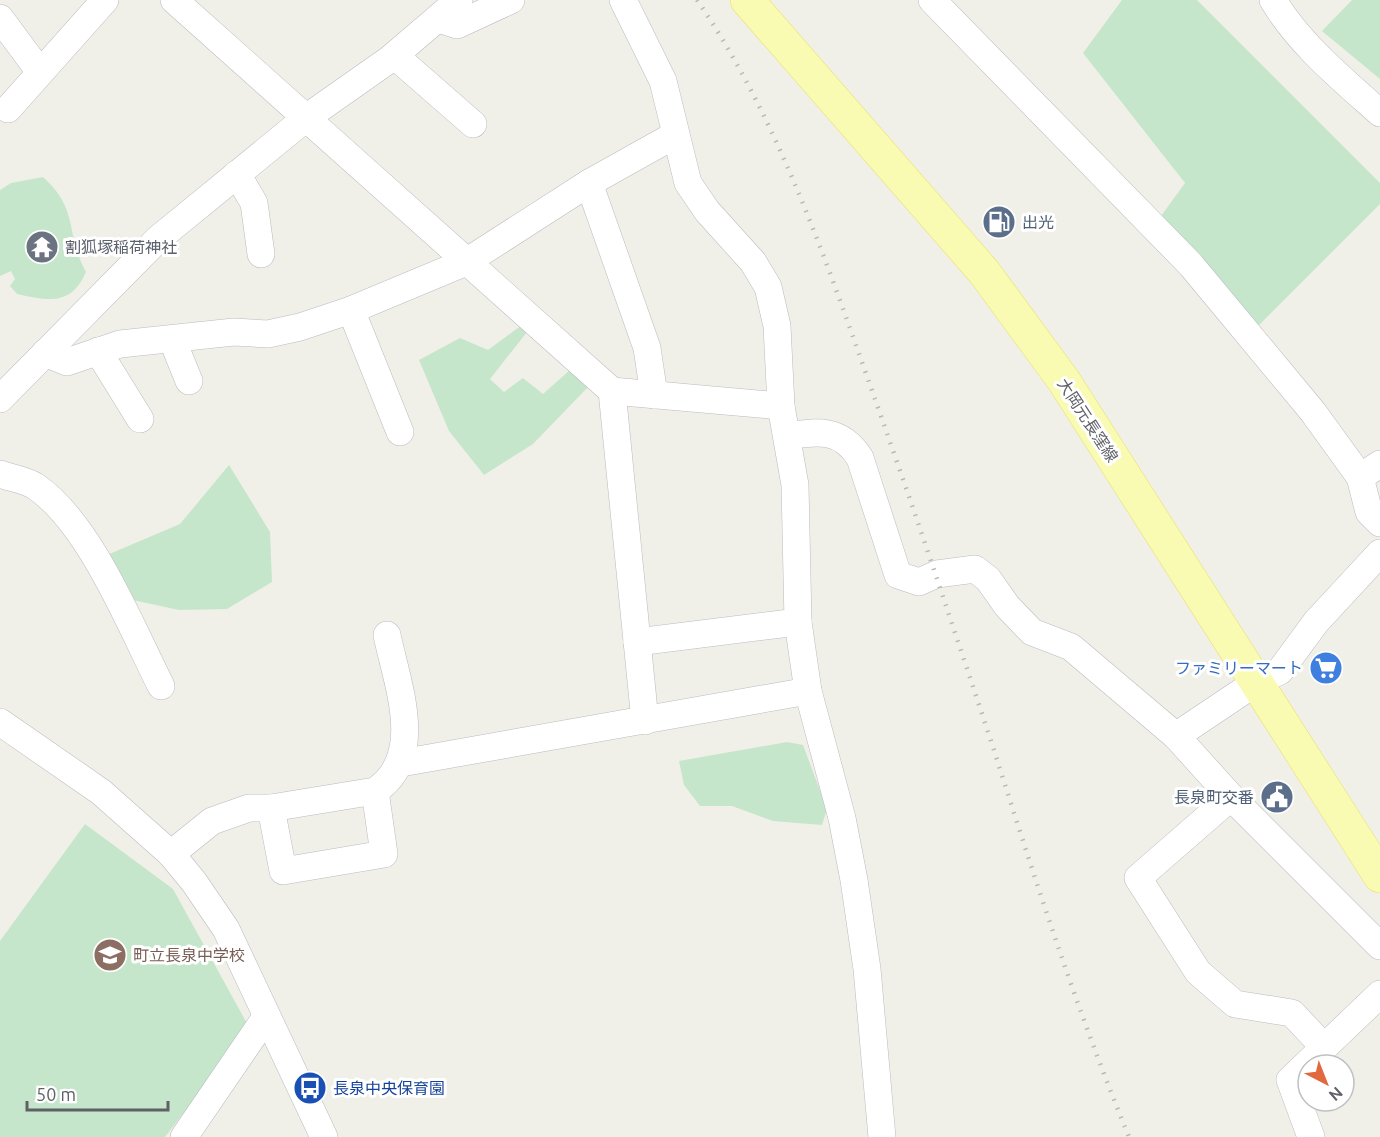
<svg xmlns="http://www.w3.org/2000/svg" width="1380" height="1137" viewBox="0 0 1380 1137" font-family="Ubuntu,'Noto Sans JP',sans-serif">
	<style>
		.green { fill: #c6e6cc }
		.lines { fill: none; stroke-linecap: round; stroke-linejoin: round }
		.minor-casing { stroke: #babbc0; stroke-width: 28 }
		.major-casing { stroke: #eadf66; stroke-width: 34 }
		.minor { stroke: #fff; stroke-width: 27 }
		.major { stroke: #f9fbb2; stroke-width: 33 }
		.rail { stroke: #b7b8b8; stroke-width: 4.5; stroke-dasharray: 1.5 8; stroke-linecap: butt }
		.labels { text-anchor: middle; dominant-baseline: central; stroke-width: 6; stroke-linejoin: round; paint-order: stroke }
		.service-label { font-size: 16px; fill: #4e5e75; stroke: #fff; text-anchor: start }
		.worship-label { font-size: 16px; fill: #5b616d; stroke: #fff; text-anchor: start }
		.street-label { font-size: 16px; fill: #5f6167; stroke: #fff }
		.shop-label { font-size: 16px; fill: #366cbe; stroke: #fff; text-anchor: end }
		.education-label { font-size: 16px; fill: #785e54; stroke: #fff; text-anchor: start }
		.transit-label { font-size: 16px; fill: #164399; stroke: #fff; text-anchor: start }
	</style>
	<rect width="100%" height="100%" fill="#f0f0e8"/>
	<g class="green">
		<polygon points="1122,0 1197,0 1380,183 1380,204 1257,327 1153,227 1185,183 1083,53"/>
		<polygon points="1352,0 1380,0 1380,79 1322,31"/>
		<path d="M43,177C80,210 65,235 86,272C71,306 49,301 17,294L10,286L15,279L11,271L0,276V190L11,183Z"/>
		<polygon points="522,325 527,332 490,379 504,392 523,378 543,394 571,369 589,386 533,444 484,475 449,431 419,360 460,338 488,350"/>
		<polygon points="229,465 270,532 272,582 227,609 179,610 128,599 107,555 180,524"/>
		<polygon points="787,742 803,745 827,809 822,825 773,821 732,806 700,806 684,785 679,761"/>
		<polygon points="85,824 173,889 249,1027 165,1137 0,1137 0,941"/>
	</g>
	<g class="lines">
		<defs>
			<g id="minor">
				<polyline points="174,0 612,391 781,406"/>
				<polyline points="623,0 663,81 688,183 707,211 753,262 768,287 777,326 781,406 795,485 798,622 808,691 842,818 854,880 867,969 882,1137"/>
				<polyline points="932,0 1191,265 1313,412 1360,477 1369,512 1380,523"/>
				<path d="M1273,0C1299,44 1342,79 1380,113"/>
				<polyline points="0,18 40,72"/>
				<polyline points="439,19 457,25 511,0"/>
				<polyline points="395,56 473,124"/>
				<polyline points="8,109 105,0"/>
				<polyline points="237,174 254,203 261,254"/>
				<polyline points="589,183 647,348 654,395"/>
				<polyline points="351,310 400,432"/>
				<polyline points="172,339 189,381"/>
				<polyline points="98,351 140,419"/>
				<polyline points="45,353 67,362 120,344 234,332 268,334 300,327 351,310 466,262 589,183 675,135"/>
				<polyline points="612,391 645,721"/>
				<polyline points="0,399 158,239 306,118 390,59 459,0"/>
				<path d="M787,436C818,431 841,428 860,458L898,575L919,582L937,574L975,569L988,579L1007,606L1032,632L1071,647L1176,736L1231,797L1380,946"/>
				<path d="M0,474C11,478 25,480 35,486C90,523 131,627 161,686"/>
				<polyline points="1360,477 1380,464"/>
				<polyline points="637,642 798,622"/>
				<polyline points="0,722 101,792 171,854 194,882 226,929 324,1137"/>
				<polyline points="1176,736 1255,683 1280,671 1316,622 1380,553"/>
				<polyline points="401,763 808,691"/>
				<polyline points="1231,797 1138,878 1198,972 1235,1004 1292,1013 1323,1046"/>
				<polyline points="271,808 283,871 384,854 375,791"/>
				<path d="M171,854L212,821L249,808H271L375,791C427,757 397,684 387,635"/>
				<polyline points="184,1137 266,1017"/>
				<polyline points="1311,1137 1290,1080 1380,994"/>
			</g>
			<polyline id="major" points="747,0 984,272 1064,381 1380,876"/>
		</defs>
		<use href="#minor" class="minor-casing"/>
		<use href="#major" class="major-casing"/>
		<use href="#minor" class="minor"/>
		<use href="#major" class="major"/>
		<path class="rail" d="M697,0C779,119 828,266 876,402C916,515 954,629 992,744C1034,876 1076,1008 1129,1137"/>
	</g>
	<defs>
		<symbol id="fuel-disc" viewBox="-11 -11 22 22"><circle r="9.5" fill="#5c6f8a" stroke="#fff"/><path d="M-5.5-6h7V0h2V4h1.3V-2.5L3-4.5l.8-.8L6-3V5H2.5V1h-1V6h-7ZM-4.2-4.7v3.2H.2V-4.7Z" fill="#fff"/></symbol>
		<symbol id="temple-disc" viewBox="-11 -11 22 22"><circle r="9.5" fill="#6b7280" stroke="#fff"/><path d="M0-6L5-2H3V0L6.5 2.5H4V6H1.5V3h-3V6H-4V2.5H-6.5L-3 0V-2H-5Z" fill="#fff"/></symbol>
		<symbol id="supermarket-disc" viewBox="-11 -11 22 22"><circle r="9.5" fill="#3f7fe0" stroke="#fff"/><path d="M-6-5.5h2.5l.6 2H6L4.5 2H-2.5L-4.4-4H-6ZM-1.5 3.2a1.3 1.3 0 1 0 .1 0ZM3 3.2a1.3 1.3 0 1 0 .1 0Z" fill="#fff"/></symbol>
		<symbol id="civic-disc" viewBox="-11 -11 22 22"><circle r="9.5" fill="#5c6f8a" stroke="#fff"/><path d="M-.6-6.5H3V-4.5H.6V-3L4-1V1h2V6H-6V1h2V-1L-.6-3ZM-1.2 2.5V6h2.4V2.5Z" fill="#fff"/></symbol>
		<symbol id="school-disc" viewBox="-11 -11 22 22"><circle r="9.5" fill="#8d6e63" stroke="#fff"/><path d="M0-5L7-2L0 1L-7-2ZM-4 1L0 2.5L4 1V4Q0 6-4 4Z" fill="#fff"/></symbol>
		<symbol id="bus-disc" viewBox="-11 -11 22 22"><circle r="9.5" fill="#1a4fb4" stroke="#fff"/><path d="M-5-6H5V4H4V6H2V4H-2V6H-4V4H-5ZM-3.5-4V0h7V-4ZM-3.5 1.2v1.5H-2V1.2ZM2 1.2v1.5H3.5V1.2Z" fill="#fff"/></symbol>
	</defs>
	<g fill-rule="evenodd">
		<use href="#fuel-disc" x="980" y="203" width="38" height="38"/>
		<use href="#temple-disc" x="23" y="228" width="38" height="38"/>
		<use href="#supermarket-disc" x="1307" y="649" width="38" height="38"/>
		<use href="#civic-disc" x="1258" y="778" width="38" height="38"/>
		<use href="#school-disc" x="91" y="936" width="38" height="38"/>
		<use href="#bus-disc" x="291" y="1069" width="38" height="38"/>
	</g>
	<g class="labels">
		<g class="service-label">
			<text x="1022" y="222">出光</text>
			<text x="1254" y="797" text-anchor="end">長泉町交番</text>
		</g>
		<g class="worship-label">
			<text x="65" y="247">割狐塚稲荷神社</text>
		</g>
		<g class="street-label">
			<text transform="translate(1088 420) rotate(57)">大岡元長窪線</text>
		</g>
		<g class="shop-label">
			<text x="1303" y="668">ファミリーマート</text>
		</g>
		<g class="education-label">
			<text x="133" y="955">町立長泉中学校</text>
		</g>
		<g class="transit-label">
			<text x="333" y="1088">長泉中央保育園</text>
		</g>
	</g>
	<g transform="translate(1326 1083) rotate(138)"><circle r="28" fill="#ffffff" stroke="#bfc0c2" stroke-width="1.5"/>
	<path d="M0-4.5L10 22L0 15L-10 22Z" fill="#e1693d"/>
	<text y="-9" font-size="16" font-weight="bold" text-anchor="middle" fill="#5f6167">N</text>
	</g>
	<path d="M27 1101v9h141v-9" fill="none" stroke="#5f6167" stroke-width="3"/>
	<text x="36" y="1101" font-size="18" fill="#5f6167" stroke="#ffffff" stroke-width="4.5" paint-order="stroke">50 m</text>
</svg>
